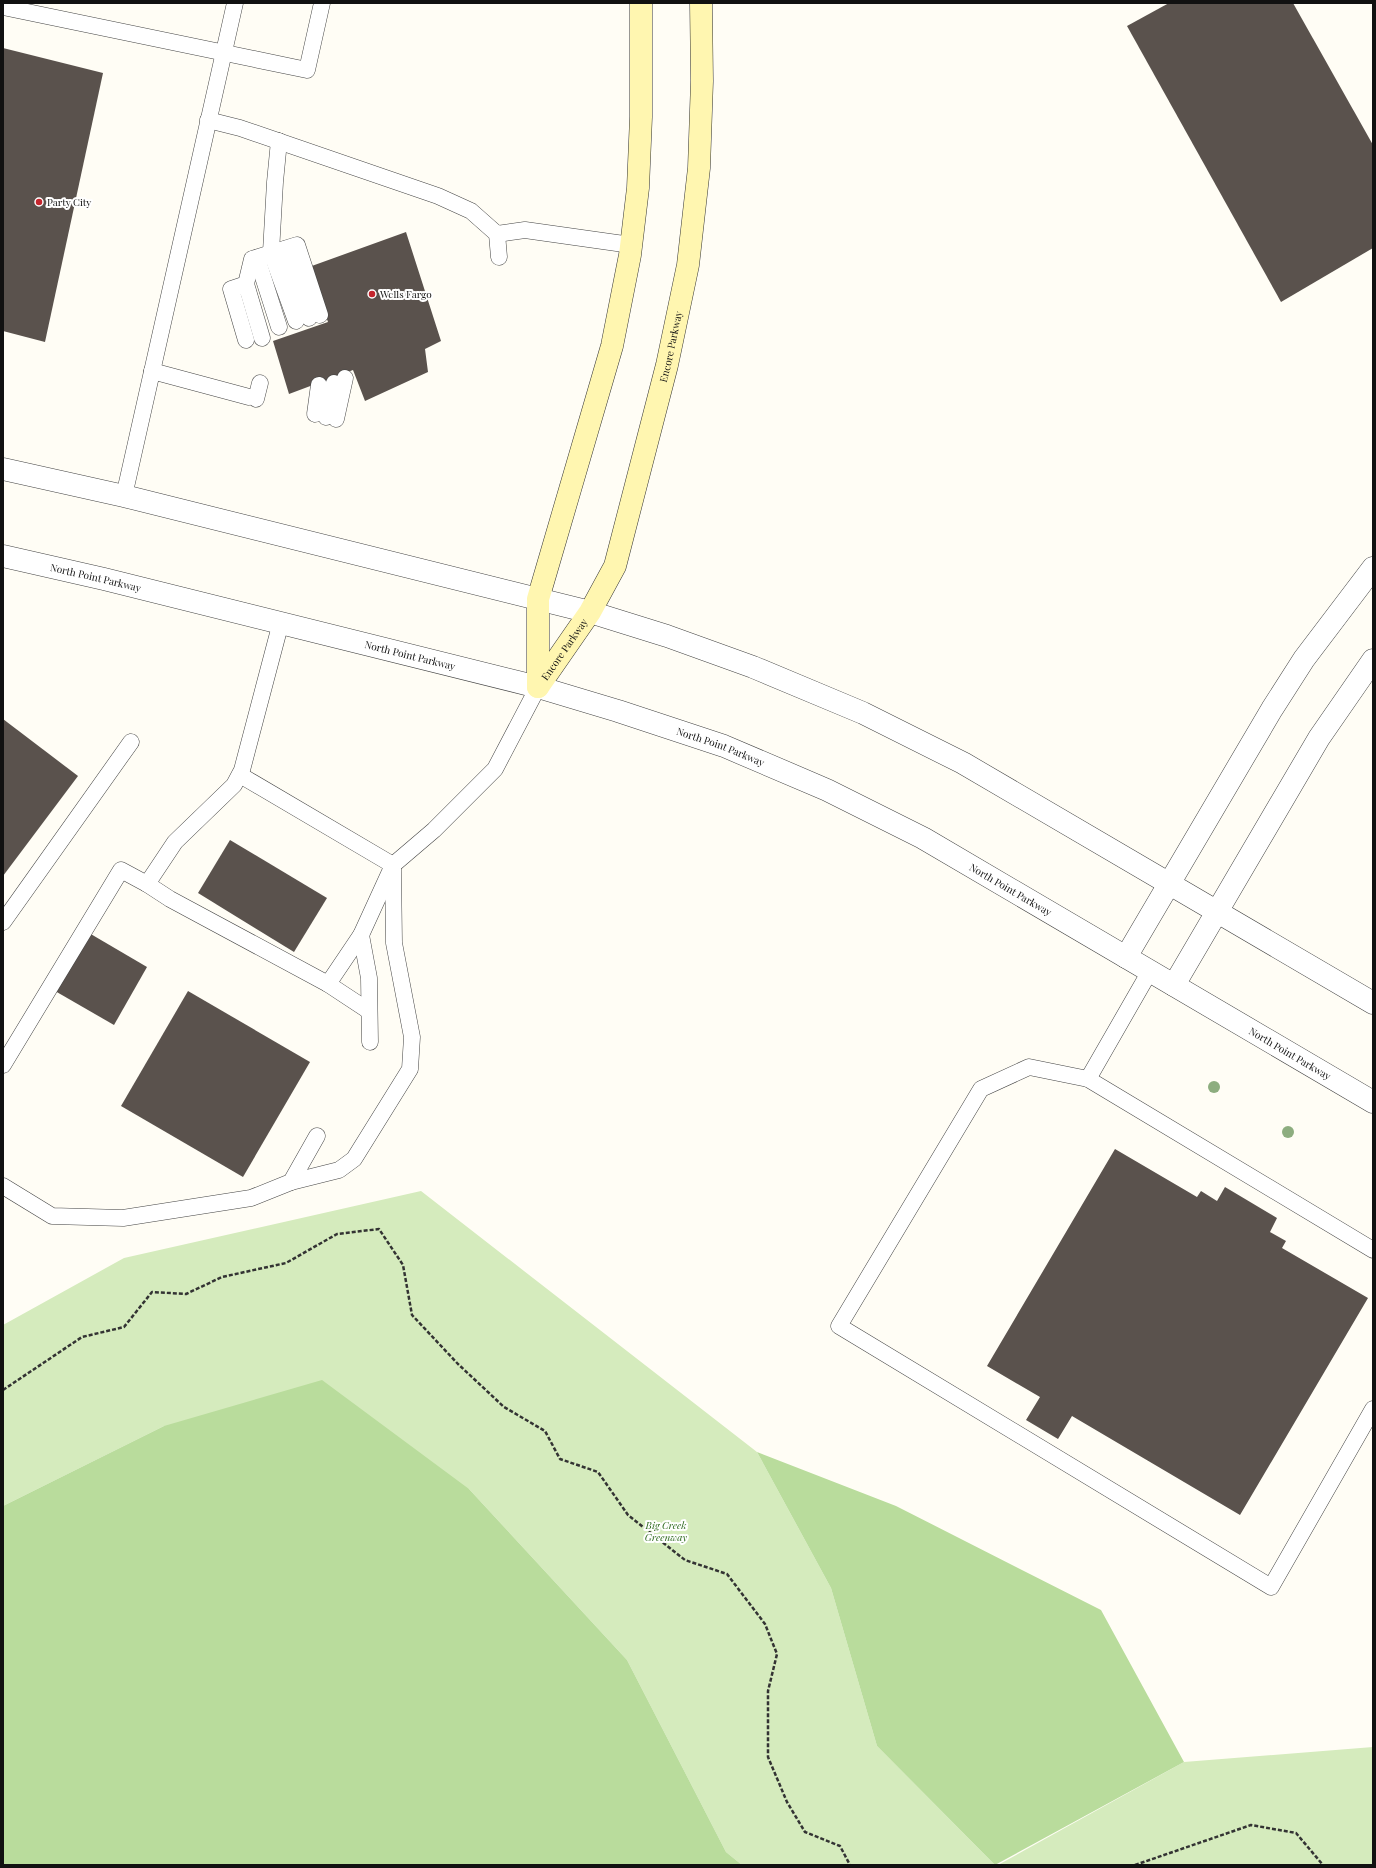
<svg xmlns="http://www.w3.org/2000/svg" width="1376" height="1868" viewBox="0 0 1376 1868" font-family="'Playfair Display',serif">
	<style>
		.green { fill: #d5ebbd }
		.forest { fill: #b9dc9c }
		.building { fill: #5a524d }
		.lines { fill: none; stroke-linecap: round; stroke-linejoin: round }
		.service-casing { stroke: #444; stroke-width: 17 }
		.minor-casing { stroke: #444; stroke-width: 23 }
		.tertiary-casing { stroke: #444; stroke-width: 23 }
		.secondary-casing { stroke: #333; stroke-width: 23 }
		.path { stroke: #333; stroke-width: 2.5; stroke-dasharray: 4 2; stroke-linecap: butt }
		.service { stroke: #fff; stroke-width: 16 }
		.minor { stroke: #fff; stroke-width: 22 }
		.tertiary { stroke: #fff; stroke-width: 22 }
		.secondary { stroke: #fff6b0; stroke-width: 22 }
		.tree { fill: #8dad7f }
		.poi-dot { fill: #c4262e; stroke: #fff; stroke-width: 1.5 }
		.labels { text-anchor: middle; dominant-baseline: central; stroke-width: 4; stroke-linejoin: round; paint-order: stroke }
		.poi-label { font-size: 10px; fill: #111; stroke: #fff; text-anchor: start }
		.street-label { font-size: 10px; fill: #111; stroke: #fff }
		.park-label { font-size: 10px; font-style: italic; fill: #2f6b1f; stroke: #fff }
	</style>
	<rect width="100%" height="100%" fill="#fffdf5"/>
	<g class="green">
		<polygon points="421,1191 757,1452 831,1588 877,1746 995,1865 742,1865 726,1852 627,1660 469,1489 164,1426 3,1506 3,1325 124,1258"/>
		<polygon points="1373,1747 1373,1865 998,1865 1184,1762"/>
	</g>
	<g class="forest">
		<polygon points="322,1380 469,1489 627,1660 726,1852 742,1865 3,1865 3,1506 164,1426"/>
		<polygon points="757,1452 896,1506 1101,1610 1184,1762 995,1865 877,1746 831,1588"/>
	</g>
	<g class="building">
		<polygon points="1169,3 1293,3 1373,145 1373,248 1281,302 1127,26"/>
		<polygon points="3,48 103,73 45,342 3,331"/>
		<polygon points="406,232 441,341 425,349 428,372 365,401 353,370 289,394 273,341 328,322 309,267"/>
		<polygon points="3,719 78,776 3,876"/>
		<polygon points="230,840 327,898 294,952 198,893"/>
		<polygon points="89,933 147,967 114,1025 55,991"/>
		<polygon points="188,991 310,1062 243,1177 121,1106"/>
		<polygon points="1115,1149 1197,1197 1201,1191 1217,1201 1225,1187 1277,1218 1270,1232 1286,1241 1282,1248 1368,1298 1240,1515 1072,1416 1058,1439 1026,1420 1040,1397 987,1366"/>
	</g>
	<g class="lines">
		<defs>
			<g id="service">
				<polyline points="3,7 307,70 322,3"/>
				<polyline points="208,120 240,128 438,196 471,211 497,234 499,257"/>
				<polyline points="279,141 275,182 271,252 296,321"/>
				<polyline points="497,234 525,230 631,245"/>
				<polyline points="285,249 309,318"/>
				<polyline points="257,258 279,327"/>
				<polyline points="246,284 262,338"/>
				<polyline points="246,340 231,289 246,284 252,259 297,245 320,315"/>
				<polyline points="152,371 249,397"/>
				<polyline points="256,399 260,383"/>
				<polyline points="315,414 319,385"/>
				<polyline points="326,417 334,383"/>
				<polyline points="336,419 345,378"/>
				<polyline points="124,496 235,3"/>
				<polyline points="281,622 242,770 234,785 175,842 147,884 170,899 328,984 361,935 393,865 434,830 495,769 538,687"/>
				<polyline points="240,775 393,865"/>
				<polyline points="3,922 131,742"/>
				<polyline points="361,935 369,978 370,1042"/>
				<polyline points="328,984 369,1011"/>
				<polyline points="3,1065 121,870 147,884"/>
				<polyline points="1088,1079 1150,971"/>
				<polyline points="291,1182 339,1170 354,1159 410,1069 412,1037 394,943 393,868"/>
				<polyline points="3,1186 52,1216 123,1218 251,1198 291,1182 317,1136"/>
				<polyline points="1373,1250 1088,1079 1029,1067 981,1089 839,1326 1271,1587 1373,1409"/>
			</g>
			<g id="minor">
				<polyline points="1126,957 1272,709 1304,659 1373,568"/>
				<polyline points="1174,985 1319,738 1373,660"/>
			</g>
			<g id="tertiary">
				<polyline points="3,469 124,496 590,612 667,636 753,667 863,713 963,763 1373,1003"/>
				<path id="s1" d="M3,556L104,579L538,687L618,711L724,746L827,790L923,838L1373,1102"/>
			</g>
			<g id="secondary">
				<path id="s2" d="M538,687L590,612L615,566L667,365L688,265L699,168L702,81L701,3"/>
				<polyline points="538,687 538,599 612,346 630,255 638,188 641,117 641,3"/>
			</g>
		</defs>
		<use href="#service" class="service-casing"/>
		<use href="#minor" class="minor-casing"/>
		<use href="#tertiary" class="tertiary-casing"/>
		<use href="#secondary" class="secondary-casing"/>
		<g class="path">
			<polyline points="3,1390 82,1337 124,1327 152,1292 186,1294 222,1277 286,1263 337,1234 379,1229 403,1265 412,1315 458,1364 504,1407 545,1431 560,1459 598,1472 628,1515 685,1560 727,1574 765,1624 777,1654 768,1691 768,1757 787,1802 805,1832 840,1846 850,1865"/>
			<polyline points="1135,1865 1251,1825 1296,1833 1323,1865"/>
		</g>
		<use href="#service" class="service"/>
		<use href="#minor" class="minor"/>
		<use href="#tertiary" class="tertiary"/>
		<use href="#secondary" class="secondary"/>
	</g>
	<g class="tree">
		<circle cx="1214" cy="1087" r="6"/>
		<circle cx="1288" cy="1132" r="6"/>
	</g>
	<g class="poi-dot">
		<circle cx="39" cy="202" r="4"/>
		<circle cx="372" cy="294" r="4"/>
	</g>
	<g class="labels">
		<g class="poi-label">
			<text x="47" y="202">Party City</text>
			<text x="380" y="294">Wells Fargo</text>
		</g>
		<g class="street-label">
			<text stroke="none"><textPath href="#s2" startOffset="370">Encore Parkway</textPath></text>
			<text stroke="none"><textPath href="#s1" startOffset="95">North Point Parkway</textPath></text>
			<text stroke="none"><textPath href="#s2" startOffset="46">Encore Parkway</textPath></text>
			<text stroke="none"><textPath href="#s1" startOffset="419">North Point Parkway</textPath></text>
			<text stroke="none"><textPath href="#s1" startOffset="743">North Point Parkway</textPath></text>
			<text stroke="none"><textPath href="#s1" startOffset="1067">North Point Parkway</textPath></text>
			<text stroke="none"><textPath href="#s1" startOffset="1391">North Point Parkway</textPath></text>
		</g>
		<g class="park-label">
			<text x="666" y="1525">Big Creek<tspan x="666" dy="12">Greenway</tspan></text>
		</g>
	</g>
	<rect width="1376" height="1868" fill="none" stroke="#111111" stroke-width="8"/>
</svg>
